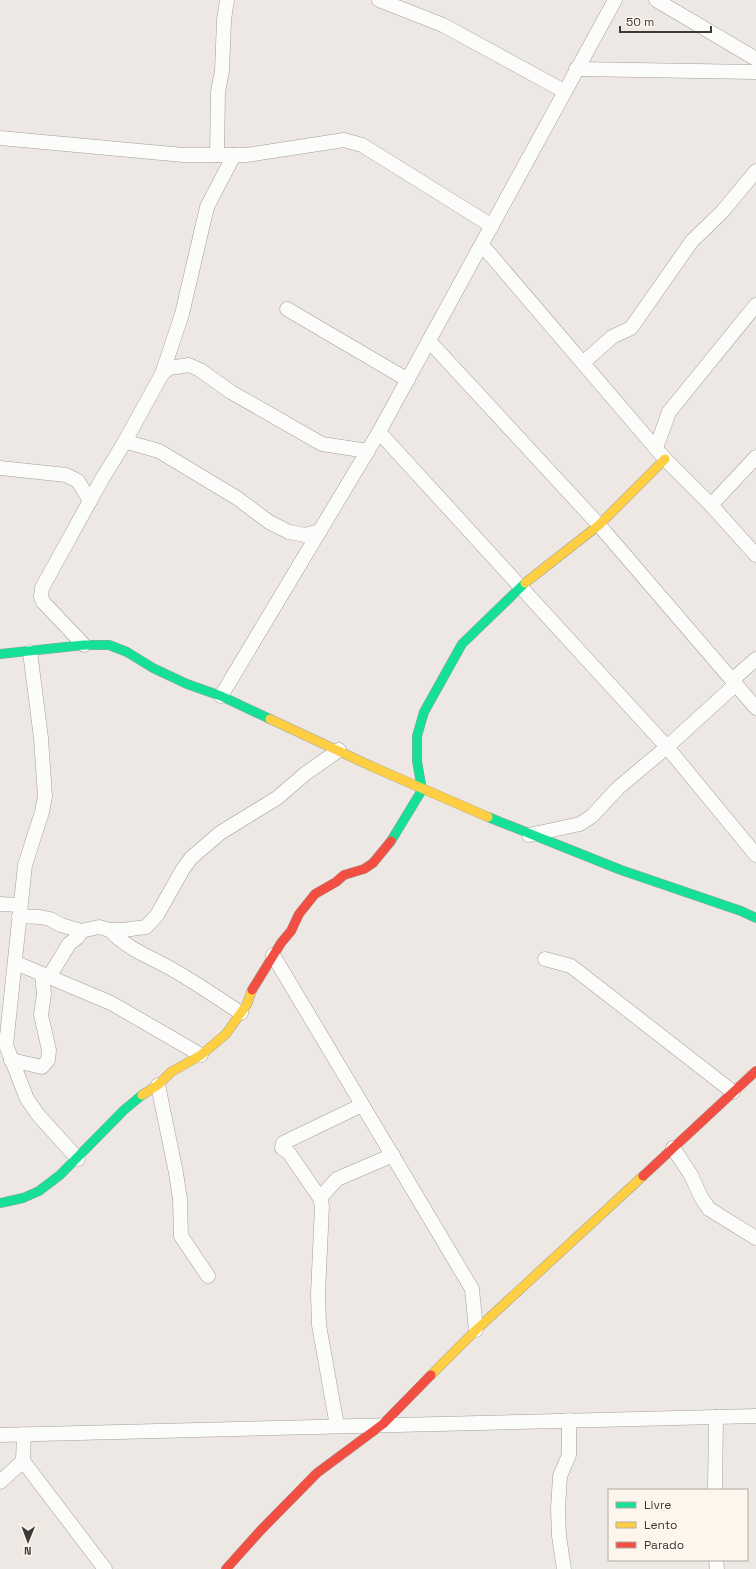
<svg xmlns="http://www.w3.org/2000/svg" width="756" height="1569" viewBox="0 0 756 1569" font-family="'Space Grotesk',sans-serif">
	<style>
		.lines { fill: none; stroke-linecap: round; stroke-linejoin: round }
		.street-casing { stroke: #a29f9c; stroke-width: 15 }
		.fast-casing { stroke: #a29f9c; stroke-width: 10 }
		.slow-casing { stroke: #a29f9c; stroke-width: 10 }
		.jam-casing { stroke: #a29f9c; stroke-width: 10 }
		.street { stroke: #fcfcfb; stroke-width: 14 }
		.fast { stroke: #16e098; stroke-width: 9 }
		.slow { stroke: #ffcf43; stroke-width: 9 }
		.jam { stroke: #f24e42; stroke-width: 9 }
	</style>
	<rect width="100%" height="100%" fill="#ede8e4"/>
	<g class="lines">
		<defs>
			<g id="street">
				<polyline points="379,0 443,25 564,91"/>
				<polyline points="656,0 756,59"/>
				<polyline points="576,69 756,72"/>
				<polyline points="0,138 183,155 247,155 344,140 362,145 492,226"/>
				<polyline points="217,155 218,92 222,71 224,20 227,0"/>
				<polyline points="482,245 665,459 711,505 756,555"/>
				<polyline points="287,309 408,380"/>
				<polyline points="429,341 599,525 756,708"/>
				<polyline points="583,363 612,337 631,328 692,241 722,212 756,171"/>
				<polyline points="162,374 182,314 207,207 234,155"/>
				<polyline points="379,432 667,747 756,855"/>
				<polyline points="124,443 162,374 169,368 189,365 200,370 231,392 322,444 368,451"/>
				<polyline points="656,448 669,412 756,305"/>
				<polyline points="0,468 66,475 78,481 90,501"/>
				<polyline points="711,505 756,457"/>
				<polyline points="84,645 43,602 41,596 42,588 102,479 124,443 127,442 159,451 237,498 269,522 289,532 305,535 320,531"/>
				<polyline points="30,652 41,738 45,796 42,812 25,865 6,1045 27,1099 39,1116 78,1159"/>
				<polyline points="732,680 756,659"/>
				<polyline points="221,696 379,432 615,0"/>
				<polyline points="529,835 580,824 592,816 618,788 667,747 736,684"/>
				<polyline points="0,904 20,905"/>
				<polyline points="19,916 40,917 50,919 61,925 81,931 99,927 110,930 123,930 146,927 157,915 183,869 191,858 220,833 277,798 305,774 339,750"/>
				<path d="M110,930C129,951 152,957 175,971C198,984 219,999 241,1013"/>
				<polyline points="273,955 472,1289 476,1330"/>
				<polyline points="545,959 571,966 733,1092"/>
				<polyline points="16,963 111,1003 201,1055"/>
				<polyline points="49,977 69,944 78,937 81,931"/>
				<polyline points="11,1060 42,1067 48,1060 49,1050 41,1015 44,994 42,974"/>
				<polyline points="158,1085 176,1173 180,1199 181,1236 208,1276"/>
				<polyline points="673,1148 691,1175 701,1197 709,1209 756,1238"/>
				<polyline points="320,1198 337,1179 393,1155"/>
				<polyline points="337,1426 319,1325 318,1294 322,1206 320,1198 289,1153 282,1148 283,1143 362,1105"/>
				<polyline points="24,1434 23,1461 105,1569"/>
				<polyline points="0,1435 756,1416"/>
				<polyline points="0,1482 23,1461"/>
				<polyline points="715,1490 716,1417"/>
				<polyline points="716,1560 717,1569"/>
				<polyline points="564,1569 559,1536 558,1509 560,1476 569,1455 569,1420"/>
			</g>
			<g id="fast">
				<polyline points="0,654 84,645 109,645 127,652 153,668 187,684 221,696 270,719"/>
				<polyline points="488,817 621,870 741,911 756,918"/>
				<polyline points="391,841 422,790 417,761 417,736 424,712 462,644 525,583"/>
				<polyline points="0,1203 23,1198 39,1191 60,1175 124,1110 142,1095"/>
			</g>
			<g id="slow">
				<polyline points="525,583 599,525 665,459"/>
				<polyline points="270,719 373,767 488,817"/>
				<polyline points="142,1095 158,1085 171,1072 201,1055 226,1034 247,1004 252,990"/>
				<polyline points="431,1375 476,1330 643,1176"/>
			</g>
			<g id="jam">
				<polyline points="252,990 281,943 291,931 299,914 315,894 336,882 344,875 364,869 373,863 391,841"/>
				<polyline points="643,1176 756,1071"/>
				<polyline points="226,1569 261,1530 317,1473 383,1424 431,1375"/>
			</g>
		</defs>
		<use href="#street" class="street-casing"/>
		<use href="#fast" class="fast-casing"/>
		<use href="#slow" class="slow-casing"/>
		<use href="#jam" class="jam-casing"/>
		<use href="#street" class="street"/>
		<use href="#fast" class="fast"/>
		<use href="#slow" class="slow"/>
		<use href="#jam" class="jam"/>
	</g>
	<rect x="608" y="1489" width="140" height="72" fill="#fef5ed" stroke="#b1aaa4"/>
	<rect x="616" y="1502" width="20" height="6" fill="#16e098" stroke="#b1aaa4"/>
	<text x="644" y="1509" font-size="12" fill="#3d3936">Livre</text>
	<rect x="616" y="1522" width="20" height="6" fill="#ffcf43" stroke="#b1aaa4"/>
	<text x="644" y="1529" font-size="12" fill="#3d3936">Lento</text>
	<rect x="616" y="1542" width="20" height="6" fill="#f24e42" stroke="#b1aaa4"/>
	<text x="644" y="1549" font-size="12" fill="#3d3936">Parado</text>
	<g transform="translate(28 1541) rotate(181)" stroke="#fef5ed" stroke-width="3" paint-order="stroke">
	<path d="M0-3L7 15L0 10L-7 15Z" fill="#3d3936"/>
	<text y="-6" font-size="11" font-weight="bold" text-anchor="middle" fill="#3d3936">N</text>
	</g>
	<path d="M620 26v6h91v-6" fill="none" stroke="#3d3936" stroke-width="2"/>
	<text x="626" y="26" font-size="12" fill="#3d3936" stroke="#fef5ed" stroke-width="3" paint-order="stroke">50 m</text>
</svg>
